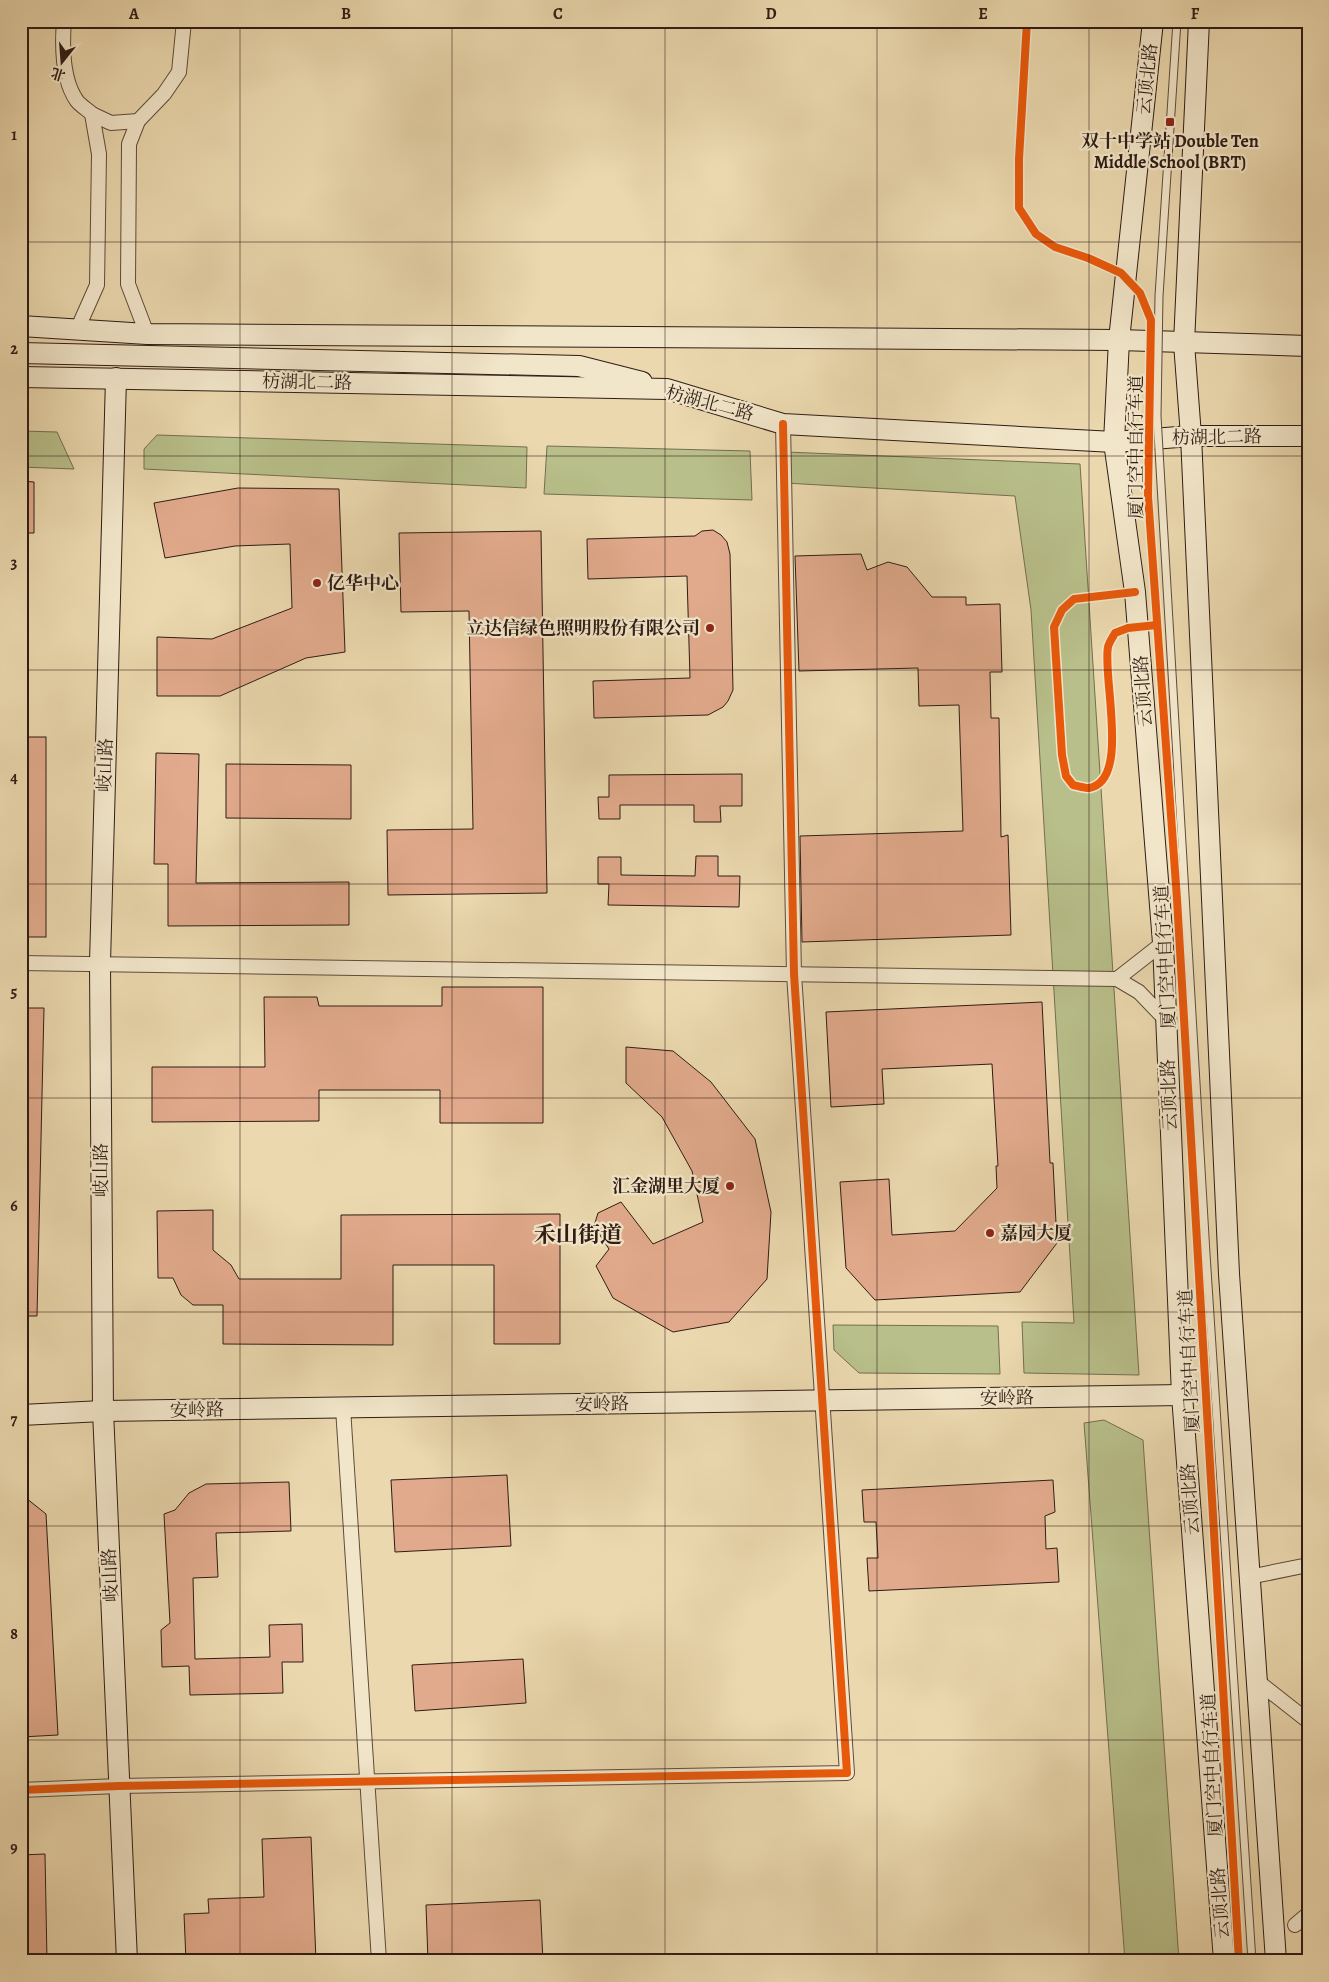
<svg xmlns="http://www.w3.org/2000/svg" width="1329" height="1982" viewBox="0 0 1329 1982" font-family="Alegreya,'Noto Serif SC',serif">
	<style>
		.green { fill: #b8bf8a; stroke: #746e50 }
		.building { fill: #e1aa8c; stroke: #2f1c15 }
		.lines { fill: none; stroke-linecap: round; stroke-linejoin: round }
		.street-casing { stroke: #5e4b3b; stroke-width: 16 }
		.secondary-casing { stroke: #2f1c15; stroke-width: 22 }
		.street { stroke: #f2e6ca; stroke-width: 14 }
		.secondary { stroke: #f2e6ca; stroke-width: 20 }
		.lane-bridge-casing { stroke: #5e4b3b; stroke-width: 9; stroke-linecap: butt }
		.lane-bridge { stroke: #f2e6ca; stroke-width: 7 }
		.cycleway-casing { stroke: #f2e6ca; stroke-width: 11 }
		.cycleway { stroke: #e8590c; stroke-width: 8 }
		.grid { fill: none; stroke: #2f1c15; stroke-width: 1; stroke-opacity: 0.55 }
		.poi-dot { fill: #8f2418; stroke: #f2e6ca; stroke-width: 2 }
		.labels { text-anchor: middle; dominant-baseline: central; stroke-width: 4.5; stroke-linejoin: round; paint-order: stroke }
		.street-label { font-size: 18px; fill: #2f1c15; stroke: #f2e6ca }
		.poi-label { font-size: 18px; font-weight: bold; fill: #2f1c15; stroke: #f2e6ca; text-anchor: start }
		.district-label { font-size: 22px; font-weight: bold; fill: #2f1c15; stroke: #f2e6ca }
		.neatline { fill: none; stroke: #2f1c15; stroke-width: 2 }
		.grid-label { font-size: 16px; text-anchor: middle; font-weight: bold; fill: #2f1c15 }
	</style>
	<rect width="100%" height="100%" fill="#ebd8ae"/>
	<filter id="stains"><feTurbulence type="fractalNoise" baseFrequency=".004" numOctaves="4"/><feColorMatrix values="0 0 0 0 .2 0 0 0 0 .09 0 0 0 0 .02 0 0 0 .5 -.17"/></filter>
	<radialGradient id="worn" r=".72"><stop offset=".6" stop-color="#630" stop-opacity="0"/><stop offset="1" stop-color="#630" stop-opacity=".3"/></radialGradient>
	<g class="green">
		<polygon points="21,431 57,432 74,469 21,467"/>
		<polygon points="157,435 527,447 526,488 144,469 144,449"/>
		<polygon points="547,446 750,451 752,500 544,494"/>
		<polygon points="786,452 1080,464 1139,1375 1024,1373 1022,1322 1074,1323 1031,610 1015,496 785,483"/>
		<polygon points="833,1325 998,1326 1000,1374 859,1373 834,1350"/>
		<polygon points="1104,1420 1143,1440 1179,1961 1125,1961 1084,1423"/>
	</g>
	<g class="building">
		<polygon points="21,481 34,482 34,533 21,533"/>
		<polygon points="238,488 339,489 345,652 306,658 220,696 157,696 157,637 212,639 292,608 290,544 235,546 165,558 154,503"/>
		<polygon points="713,530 721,535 727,542 730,554 733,690 728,701 723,707 708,715 594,718 593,681 690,678 687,576 588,579 587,539 695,536 702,531"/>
		<polygon points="541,531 547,893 388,895 387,830 473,829 469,611 401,612 399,533"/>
		<polygon points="861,554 867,570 888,562 907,567 932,597 966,597 966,605 1000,604 1002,672 990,672 991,718 999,718 1001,837 1008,835 1011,935 802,942 800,836 963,831 959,705 919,706 918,668 799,671 795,556"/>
		<rect x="21" y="737" width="25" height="200"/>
		<polygon points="156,753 199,754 196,883 349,882 349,925 168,926 168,864 154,864"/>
		<polygon points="226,764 351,765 351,819 226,818"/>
		<polygon points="742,774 742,806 720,806 721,822 694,822 694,805 620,805 620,819 599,819 598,797 609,797 609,775"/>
		<polygon points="696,856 718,856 718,876 740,876 739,907 608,905 609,884 598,884 598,857 621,857 621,875 695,876"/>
		<polygon points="442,987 543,987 543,1123 440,1123 440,1090 319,1090 319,1121 152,1122 152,1067 265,1067 264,997 317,997 319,1006 442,1006"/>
		<polygon points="1042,1002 1050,1163 1053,1163 1057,1243 1020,1292 875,1300 846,1268 840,1182 889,1179 892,1235 955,1231 997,1188 996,1166 998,1166 992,1064 882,1069 884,1104 831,1107 826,1012"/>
		<polygon points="21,1008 44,1008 37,1316 21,1316"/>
		<polygon points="626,1047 673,1051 711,1082 755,1139 771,1212 767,1279 729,1322 673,1332 613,1298 596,1266 609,1249 594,1226 598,1213 621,1202 653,1244 703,1222 692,1171 662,1117 626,1083"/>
		<polygon points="213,1210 213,1250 231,1265 239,1279 341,1279 341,1215 560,1214 560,1344 494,1344 494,1265 393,1265 393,1345 223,1344 223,1305 193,1305 181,1295 173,1278 158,1278 157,1211"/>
		<polygon points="507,1475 511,1546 395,1552 391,1480"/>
		<polygon points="1053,1480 1055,1512 1045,1516 1046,1549 1057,1548 1059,1582 869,1591 867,1558 878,1558 876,1522 864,1522 862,1490"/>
		<polygon points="289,1482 291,1531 216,1533 218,1577 193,1578 195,1659 270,1657 269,1625 302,1624 303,1662 282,1662 283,1693 190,1695 189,1666 162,1667 161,1630 170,1623 164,1514 175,1510 189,1493 206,1484"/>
		<polygon points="21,1494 46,1514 58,1735 21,1737"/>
		<polygon points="523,1659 526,1703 415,1711 412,1665"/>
		<polygon points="311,1837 316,1961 186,1961 184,1914 209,1913 208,1899 264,1897 262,1839"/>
		<polygon points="45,1854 47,1961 21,1961 21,1855"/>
		<polygon points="540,1900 543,1961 428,1961 426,1905"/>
	</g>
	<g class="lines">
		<defs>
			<g id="street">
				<path d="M64,21C62,46 62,80 77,101C81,106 88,110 92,114L99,154L97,285L77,330"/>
				<polyline points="92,114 111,123 138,121"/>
				<polyline points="147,334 128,284 129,144 138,121 164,94 179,72 184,21"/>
				<polyline points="21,963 1117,979 1139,992 1166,1020"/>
				<polyline points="1117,979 1163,943"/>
				<polyline points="343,1408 379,1961"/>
				<polyline points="1249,1577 1308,1565"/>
				<polyline points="1257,1681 1308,1721"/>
				<polyline points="21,1790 119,1786 847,1773 794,974 783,424"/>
				<polyline points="1295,1925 1308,1914"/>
			</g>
			<g id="secondary">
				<polyline points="1153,21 1119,340 1114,442 1135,592 1163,943 1182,1395 1224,1961"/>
				<polyline points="1199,21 1184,343 1191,436 1229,1274 1276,1961"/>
				<polyline points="21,326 147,334 1119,340 1308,346"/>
				<polyline points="21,353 579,366 642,382"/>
				<polyline points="21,377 667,389 783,424 1114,442 1191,436 1308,436"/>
				<polyline points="116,378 100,963 103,1411 127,1961"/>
				<polyline points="21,1415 103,1411 1182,1395"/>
			</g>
		</defs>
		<use href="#street" class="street-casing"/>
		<use href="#secondary" class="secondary-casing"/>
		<use href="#street" class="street"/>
		<use href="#secondary" class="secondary"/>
		<defs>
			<polyline id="lane-bridge" points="1177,21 1159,296 1157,416 1206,1254 1252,1961"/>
		</defs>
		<use href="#lane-bridge" class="lane-bridge-casing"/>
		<use href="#lane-bridge" class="lane-bridge"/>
		<defs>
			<g id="cycleway">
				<polyline points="1027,21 1019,159 1019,208 1036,234 1055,247 1088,258 1121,273 1140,293 1151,320 1148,496 1177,899 1239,1961"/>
				<path d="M1135,592L1074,599L1062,610L1054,627L1062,755L1066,776L1073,785C1078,786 1084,788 1089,788C1131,781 1102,676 1108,647C1109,642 1113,637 1115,633L1128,628L1157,625"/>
				<polyline points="21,1790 119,1786 847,1773 794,974 783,424"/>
			</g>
		</defs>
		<use href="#cycleway" class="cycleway-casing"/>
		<use href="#cycleway" class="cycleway"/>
	</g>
	<path class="grid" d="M240,21V1961M452,21V1961M665,21V1961M877,21V1961M1089,21V1961M21,242H1308M21,456H1308M21,670H1308M21,884H1308M21,1098H1308M21,1312H1308M21,1526H1308M21,1740H1308"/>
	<g class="poi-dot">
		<rect x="1165" y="117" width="10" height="10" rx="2.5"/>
		<circle cx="317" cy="583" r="5"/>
		<circle cx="710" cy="628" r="5"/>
		<circle cx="730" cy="1186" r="5"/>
		<circle cx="990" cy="1233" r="5"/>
	</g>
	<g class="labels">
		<g class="street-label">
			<text transform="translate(1147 79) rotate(-84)">云顶北路</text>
			<text transform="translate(307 382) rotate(1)">枋湖北二路</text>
			<text transform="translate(710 403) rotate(15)">枋湖北二路</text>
			<text transform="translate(1217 437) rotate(-1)">枋湖北二路</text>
			<text transform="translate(1136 447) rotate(-90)">厦门空中自行车道</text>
			<text transform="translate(1143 691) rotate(-94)">云顶北路</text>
			<text transform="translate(105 765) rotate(-88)">岐山路</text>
			<text transform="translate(1165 957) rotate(-93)">厦门空中自行车道</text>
			<text transform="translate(1169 1095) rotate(-92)">云顶北路</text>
			<text transform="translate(101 1170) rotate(-90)">岐山路</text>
			<text transform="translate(1189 1361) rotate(-93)">厦门空中自行车道</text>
			<text transform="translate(1007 1398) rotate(-1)">安岭路</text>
			<text transform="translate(602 1404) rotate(-1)">安岭路</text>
			<text transform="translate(197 1410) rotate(-1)">安岭路</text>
			<text transform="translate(1190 1499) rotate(-94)">云顶北路</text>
			<text transform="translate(110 1575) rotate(-93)">岐山路</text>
			<text transform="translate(1212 1765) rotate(-93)">厦门空中自行车道</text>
			<text transform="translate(1220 1903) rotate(-94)">云顶北路</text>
		</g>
		<g class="poi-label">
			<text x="1170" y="141" text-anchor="middle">双十中学站 Double Ten<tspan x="1170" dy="21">Middle School (BRT)</tspan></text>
			<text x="327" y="583">亿华中心</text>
			<text x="700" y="628" text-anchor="end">立达信绿色照明股份有限公司</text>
			<text x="720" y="1186" text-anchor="end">汇金湖里大厦</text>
			<text x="1000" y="1233">嘉园大厦</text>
		</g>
		<g class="district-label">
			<text x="578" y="1235">禾山街道</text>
		</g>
	</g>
	<rect width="1329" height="1982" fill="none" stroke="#ebd8ae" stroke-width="55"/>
	<g transform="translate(62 62) rotate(197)" stroke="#f2e6ca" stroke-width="4" paint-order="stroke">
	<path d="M0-4L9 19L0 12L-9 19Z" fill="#2f1c15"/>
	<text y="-8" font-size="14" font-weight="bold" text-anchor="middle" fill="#2f1c15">北</text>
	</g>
	<rect x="28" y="28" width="1274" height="1926" class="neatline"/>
	<g class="grid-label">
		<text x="134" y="19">A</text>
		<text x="346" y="19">B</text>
		<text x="558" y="19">C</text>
		<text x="771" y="19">D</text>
		<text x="983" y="19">E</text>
		<text x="1195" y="19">F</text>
		<text x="14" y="140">1</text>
		<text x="14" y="354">2</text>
		<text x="14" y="568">3</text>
		<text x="14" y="783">4</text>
		<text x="14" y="997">5</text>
		<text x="14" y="1211">6</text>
		<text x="14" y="1425">7</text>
		<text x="14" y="1639">8</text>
		<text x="14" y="1853">9</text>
	</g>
	<rect width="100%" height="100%" filter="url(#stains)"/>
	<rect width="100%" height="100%" fill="url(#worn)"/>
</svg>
